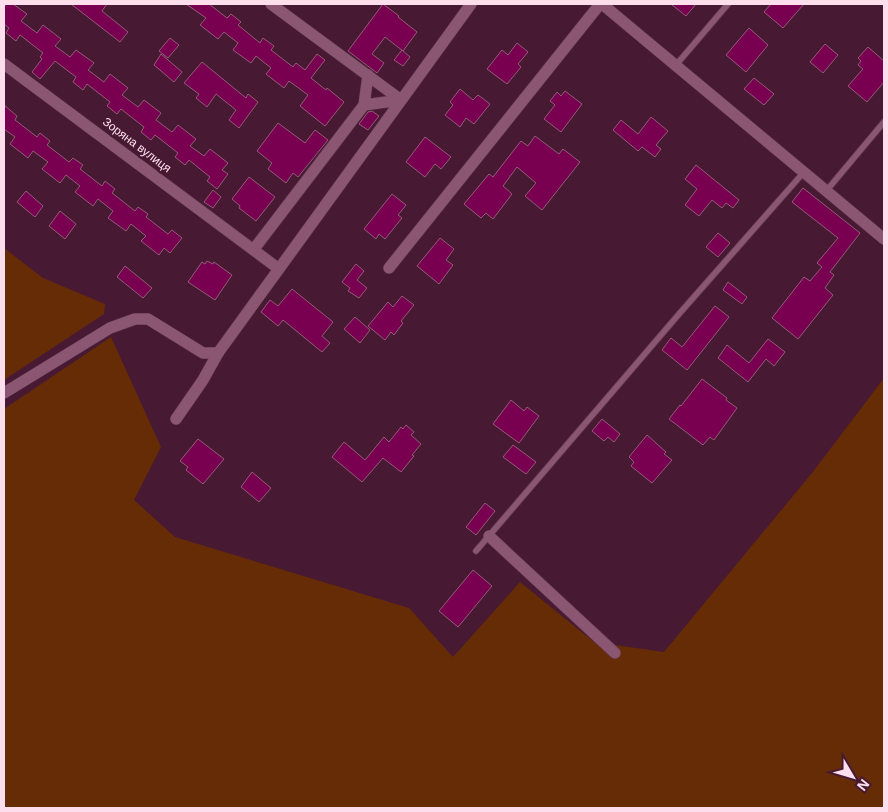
<svg xmlns="http://www.w3.org/2000/svg" width="888" height="812" viewBox="0 0 888 812" font-family="Arial,sans-serif">
	<style>
		.green { fill: #652c06 }
		.building { fill: #790050; stroke: #925d78 }
		.lines { fill: none; stroke-linecap: round; stroke-linejoin: round }
		.lane-casing { stroke: #623a51; stroke-width: 7 }
		.street-casing { stroke: #623a51; stroke-width: 12 }
		.lane { stroke: #8b5671; stroke-width: 5.5 }
		.street { stroke: #8b5671; stroke-width: 11 }
		.labels { text-anchor: middle; dominant-baseline: central; stroke-width: 5; stroke-linejoin: round; paint-order: stroke }
		.street-label { font-size: 12px; fill: #fddeec; stroke: #481933 }
	</style>
	<rect width="100%" height="100%" fill="#481933"/>
	<g class="green">
		<polygon points="4,248 43,278 105,304 104,314 4,380"/>
		<polygon points="111,337 161,447 134,500 175,537 409,608 453,657 520,582 594,642 664,652 812,473 884,378 884,808 4,808 4,409"/>
	</g>
	<g class="building">
		<polygon points="6,4 13,4 27,14 21,21 37,33 43,25 61,39 55,46 70,57 76,50 94,63 88,70 104,82 110,74 128,88 122,95 138,107 144,100 161,113 156,120 172,132 178,125 196,139 190,146 204,156 210,149 228,163 222,170 228,174 217,189 207,181 210,177 189,160 185,165 175,157 178,153 155,135 151,140 141,132 144,127 121,109 117,114 107,106 110,102 87,84 83,90 73,82 76,77 55,61 40,79 32,72 42,59 40,57 43,53 20,35 16,41 6,33 9,28 4,24 4,7"/>
		<polygon points="71,4 107,4 102,11 128,32 120,42"/>
		<polygon points="186,4 209,4 227,18 231,14 241,22 238,25 260,43 263,38 274,46 271,50 293,67 296,63 305,70 317,54 325,60 311,78 326,90 327,88 344,102 325,126 300,106 308,95 289,81 284,88 266,74 271,68 256,56 251,63 233,50 238,43 224,32 218,39 200,25 206,18"/>
		<polygon points="383,4 399,16 398,17 417,32 403,51 385,37 372,54 384,63 377,73 348,51"/>
		<polygon points="671,4 696,4 686,16"/>
		<polygon points="771,4 804,4 783,28 764,12"/>
		<polygon points="749,28 768,45 746,72 726,55"/>
		<polygon points="170,38 179,45 168,58 159,51"/>
		<polygon points="517,43 528,52 518,64 521,67 507,84 487,69 502,50 508,55"/>
		<polygon points="825,44 838,55 823,73 810,62"/>
		<polygon points="868,47 884,61 884,82 867,102 848,86 863,69 858,65 861,61 858,58"/>
		<polygon points="402,50 410,57 403,66 394,60"/>
		<polygon points="161,54 182,72 174,82 154,65"/>
		<polygon points="202,62 246,98 248,94 258,102 239,128 229,120 236,110 216,94 207,107 196,98 199,94 184,83"/>
		<polygon points="754,78 774,94 764,105 744,89"/>
		<polygon points="460,89 473,100 478,95 490,104 474,124 466,118 460,127 445,115 453,105 450,102"/>
		<polygon points="565,91 582,104 561,132 544,119 555,105 550,101 557,92 561,96"/>
		<polygon points="4,105 17,116 15,120 37,137 40,133 50,141 47,145 69,162 73,158 83,165 80,169 102,186 105,181 115,189 112,193 135,211 138,207 148,214 146,217 168,234 172,230 182,238 170,253 164,248 159,255 141,241 146,236 131,224 126,231 108,218 113,211 98,199 93,206 75,192 80,186 66,175 60,183 42,169 48,162 33,151 28,158 10,144 15,137 4,129"/>
		<polygon points="372,111 379,116 368,130 359,124 368,112"/>
		<polygon points="651,117 668,131 656,145 661,149 655,157 642,147 638,151 613,130 621,120 638,134"/>
		<polygon points="278,123 305,143 315,130 328,140 298,177 293,173 286,183 268,169 272,163 257,151"/>
		<polygon points="535,136 559,154 563,149 580,162 542,210 525,196 536,183 517,167 503,186 512,194 493,219 486,213 481,218 464,204 489,174 493,177 521,141 528,146"/>
		<polygon points="425,137 451,157 441,169 435,164 425,177 406,162"/>
		<polygon points="696,165 739,200 733,208 726,203 722,208 712,200 699,216 685,205 697,189 685,179"/>
		<polygon points="249,177 275,197 256,221 239,208 240,206 232,199"/>
		<polygon points="803,188 860,233 830,272 834,275 825,288 833,295 798,339 772,318 804,277 810,281 822,267 817,263 838,238 792,202"/>
		<polygon points="213,190 221,197 213,208 204,202"/>
		<polygon points="26,191 43,206 35,217 17,202"/>
		<polygon points="392,194 406,205 398,215 402,218 385,239 379,234 376,239 364,229"/>
		<polygon points="60,211 76,224 65,239 49,226"/>
		<polygon points="718,233 730,243 718,257 706,247"/>
		<polygon points="440,238 454,249 446,260 453,265 439,284 417,266"/>
		<polygon points="207,261 213,264 214,262 232,275 215,300 188,282 202,262 205,264"/>
		<polygon points="356,264 364,271 357,280 367,288 359,298 348,291 350,288 342,282"/>
		<polygon points="125,266 152,288 143,298 117,277"/>
		<polygon points="728,282 747,297 742,304 723,290"/>
		<polygon points="292,289 333,322 322,336 330,343 322,352 283,320 278,326 261,312 270,300 278,306"/>
		<polygon points="402,296 414,305 401,321 403,323 394,335 391,332 385,340 368,326 388,302 393,307"/>
		<polygon points="715,306 729,317 687,370 662,350 671,338 682,347"/>
		<polygon points="355,317 370,330 360,343 344,329"/>
		<polygon points="768,339 785,352 774,366 766,359 748,382 718,358 727,345 749,363"/>
		<polygon points="702,379 727,398 726,400 737,408 714,440 710,437 703,445 669,419 680,405 681,406"/>
		<polygon points="511,400 524,411 527,407 539,416 519,443 493,424"/>
		<polygon points="602,419 620,434 614,442 608,437 604,441 592,431"/>
		<polygon points="406,425 414,432 411,435 421,444 412,455 414,456 401,472 383,458 362,482 332,457 344,442 365,460 384,437 389,442 401,427 403,429"/>
		<polygon points="647,435 666,452 664,454 672,460 652,483 631,466 634,462 629,457"/>
		<polygon points="198,439 224,459 203,484 186,470 188,467 180,461"/>
		<polygon points="513,445 536,462 526,474 503,457"/>
		<polygon points="252,472 271,488 259,502 241,487"/>
		<polygon points="485,503 495,511 476,535 466,527"/>
		<polygon points="473,570 492,586 458,627 439,611"/>
	</g>
	<g class="lines">
		<defs>
			<g id="lane">
				<polyline points="676,65 728,4"/>
				<polyline points="827,190 884,122"/>
				<polyline points="476,551 679,314 804,172"/>
			</g>
			<g id="street">
				<polyline points="271,4 401,100"/>
				<polyline points="602,4 884,239"/>
				<polyline points="4,64 279,269"/>
				<polyline points="368,75 364,105 401,100"/>
				<polyline points="254,249 364,105"/>
				<polyline points="389,268 600,4"/>
				<polyline points="4,393 110,328 135,319 148,319 203,353 218,353 471,4"/>
				<polyline points="176,419 203,380 218,353"/>
				<polyline points="489,536 615,653"/>
			</g>
		</defs>
		<use href="#lane" class="lane-casing"/>
		<use href="#street" class="street-casing"/>
		<use href="#lane" class="lane"/>
		<use href="#street" class="street"/>
	</g>
	<g class="labels">
		<g class="street-label">
			<text transform="translate(137 145) rotate(37)">Зоряна вулиця</text>
		</g>
	</g>
	<rect width="888" height="812" fill="none" stroke="#fddeec" stroke-width="10"/>
	<g transform="translate(853 777) rotate(128)" stroke="#481933" stroke-width="4" paint-order="stroke">
	<path d="M0-4L9 19L0 12L-9 19Z" fill="#fddeec"/>
	<text y="-8" font-size="14" font-weight="bold" text-anchor="middle" fill="#fddeec">N</text>
	</g>
</svg>
